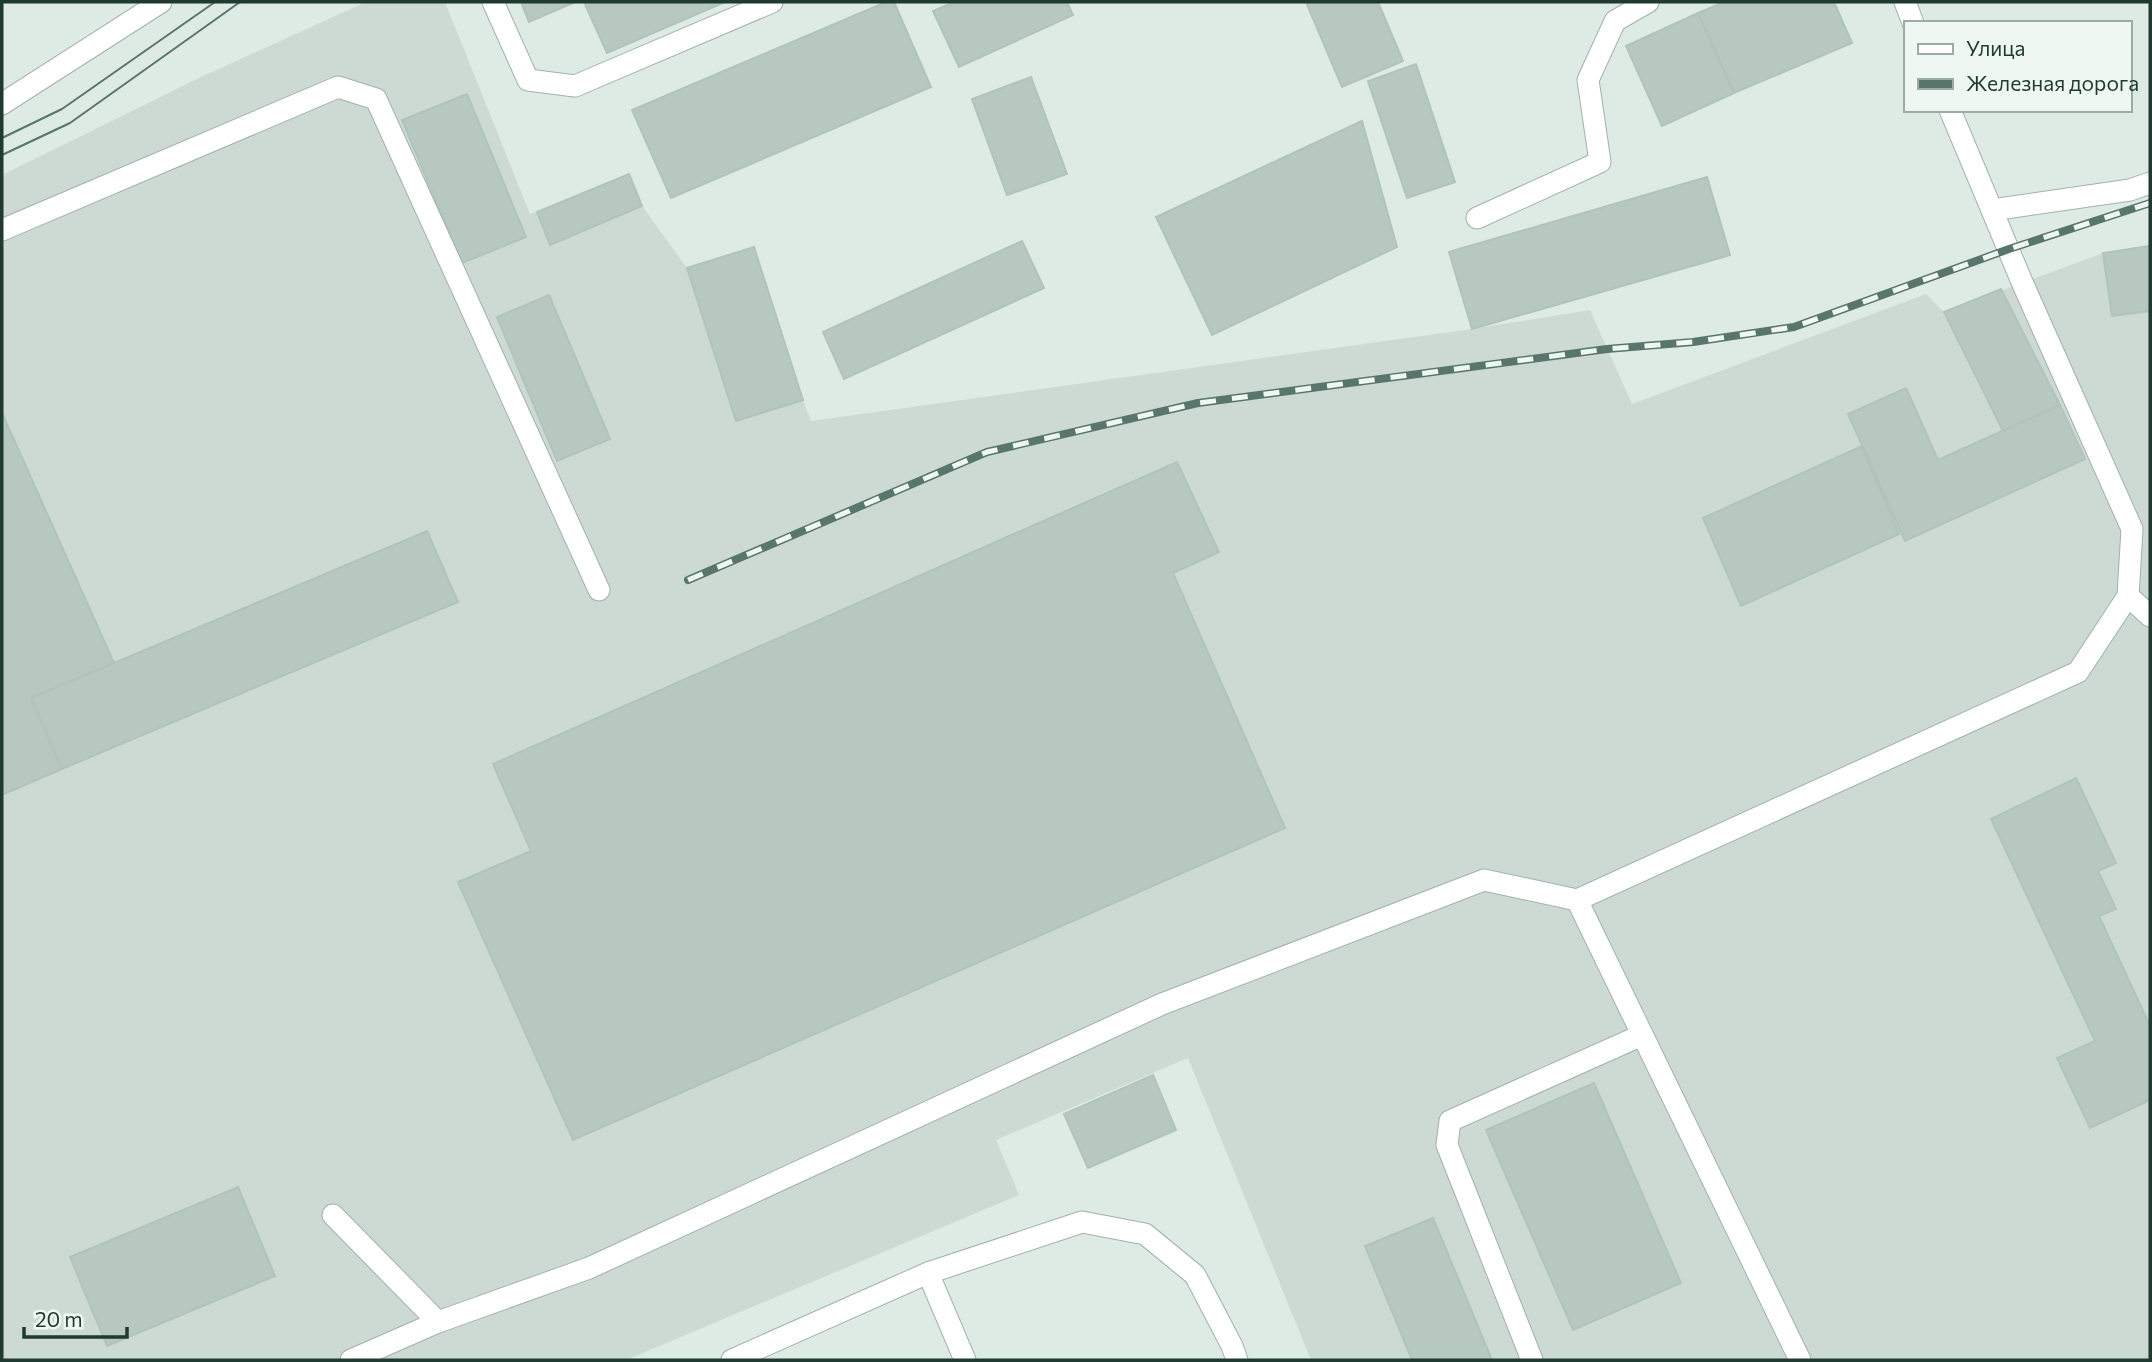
<svg xmlns="http://www.w3.org/2000/svg" width="2152" height="1362" viewBox="0 0 2152 1362" font-family="Commissioner,sans-serif">
	<style>
		.built { fill: #ccdad3 }
		.building { fill: #b6c8bf; stroke: #b0c4ba; stroke-width: 2 }
		.lines { fill: none; stroke-linecap: round; stroke-linejoin: round }
		.minor-casing { stroke: #a1b2ab; stroke-width: 23 }
		.minor { stroke: #fff; stroke-width: 21 }
		.tram { stroke: #59766c; stroke-width: 2 }
		.rail-casing { stroke: #59766c; stroke-width: 8 }
		.rail { stroke: #eef7f2; stroke-width: 5; stroke-dasharray: 16; stroke-linecap: butt }
	</style>
	<rect width="100%" height="100%" fill="#deeae4"/>
	<polygon class="built" points="366,2 445,2 530,214 629,174 642,206 687,268 754,247 803,400 811,421 1472,329 1590,310 1632,404 1926,294 1944,312 2103,253 2150,246 2150,1360 1311,1360 1188,1058 996,1140 1019,1195 626,1360 2,1360 2,175 201,77"/>
	<g class="building">
		<polygon points="521,2 575,2 529,22"/>
		<polygon points="584,2 725,2 607,53"/>
		<polygon points="886,2 894,2 931,87 671,198 632,110"/>
		<polygon points="954,2 1067,2 1073,15 959,67 933,11"/>
		<polygon points="1306,2 1378,2 1403,61 1342,87"/>
		<polygon points="1724,2 1834,2 1852,43 1734,93 1698,13"/>
		<polygon points="1698,13 1734,93 1662,126 1626,46"/>
		<polygon points="1416,64 1455,182 1407,198 1368,81"/>
		<polygon points="1031,77 1067,174 1007,195 972,99"/>
		<polygon points="467,94 526,237 462,263 402,120"/>
		<polygon points="1362,121 1397,247 1212,335 1156,217"/>
		<polygon points="629,174 642,206 550,245 537,212"/>
		<polygon points="1707,177 1730,255 1472,329 1449,252"/>
		<polygon points="1022,241 1044,288 844,379 823,332"/>
		<polygon points="2150,246 2150,311 2112,316 2103,253"/>
		<polygon points="754,247 803,400 736,421 687,268"/>
		<polygon points="2001,289 2060,405 2003,431 1944,312"/>
		<polygon points="549,295 610,439 557,461 497,317"/>
		<polygon points="1906,388 1938,460 2060,405 2085,459 1905,541 1848,414"/>
		<polygon points="2,413 114,663 31,698 62,769 2,795"/>
		<polygon points="1862,446 1899,534 1741,606 1703,518"/>
		<polygon points="1177,462 1219,552 1173,573 1285,828 573,1140 458,882 531,851 493,764"/>
		<polygon points="427,531 458,602 62,769 31,698"/>
		<polygon points="2076,778 2116,863 2098,871 2116,909 2099,916 2150,1026 2150,1100 2090,1128 2057,1058 2095,1041 1991,819"/>
		<polygon points="1153,1075 1176,1130 1088,1168 1064,1114"/>
		<polygon points="1594,1083 1681,1283 1573,1330 1486,1130"/>
		<polygon points="238,1187 275,1276 107,1346 70,1257"/>
		<polygon points="1433,1218 1492,1360 1412,1360 1365,1246"/>
	</g>
	<g class="lines">
		<defs>
			<g id="minor">
				<polyline points="493,2 528,80 575,86 772,2"/>
				<polyline points="1905,2 1913,23"/>
				<polyline points="2,104 161,2"/>
				<polyline points="1992,210 2130,190 2150,183"/>
				<polyline points="1477,218 1600,162 1588,80 1615,21 1648,2"/>
				<polyline points="2,230 338,87 376,99 599,590"/>
				<polyline points="2128,596 2150,616"/>
				<polyline points="1577,900 1800,1360"/>
				<polyline points="333,1215 438,1322 589,1268 1162,1004 1484,880 1577,900 2078,672 2128,596 2132,529 2022,282 1950,110"/>
				<polyline points="928,1273 965,1360"/>
				<polyline points="351,1360 438,1322"/>
				<polyline points="732,1360 928,1273 1082,1222 1145,1234 1195,1275 1232,1346 1237,1360"/>
				<polyline points="1532,1360 1447,1145 1450,1121 1642,1035"/>
			</g>
		</defs>
		<use href="#minor" class="minor-casing"/>
		<use href="#minor" class="minor"/>
		<g class="tram">
			<polyline points="2,138 62,109 215,2"/>
			<polyline points="2,155 70,123 240,2"/>
		</g>
		<defs>
			<polyline id="rail" points="688,580 987,452 1198,403 1607,349 1693,342 1794,327 2009,249 2150,203"/>
		</defs>
		<use href="#rail" class="rail-casing"/>
		<use href="#rail" class="rail"/>
	</g>
	<rect width="2152" height="1362" fill="none" stroke="#1f3a31" stroke-width="7"/>
	<rect x="1904" y="21" width="228" height="91" fill="#eef7f2" stroke="#9baba5" stroke-width="2"/>
	<rect x="1918" y="44" width="35" height="10" fill="#ffffff" stroke="#9baba5" stroke-width="2"/>
	<text x="1966" y="56" font-size="21" fill="#1f3a31">Улица</text>
	<rect x="1918" y="79" width="35" height="10" fill="#59766c" stroke="#9baba5" stroke-width="2"/>
	<text x="1966" y="91" font-size="21" fill="#1f3a31">Железная дорога</text>
	<path d="M24 1327v10h103v-10" fill="none" stroke="#1f3a31" stroke-width="3.5"/>
	<text x="35" y="1327" font-size="21" fill="#1f3a31" stroke="#eef7f2" stroke-width="5" paint-order="stroke">20 m</text>
</svg>
